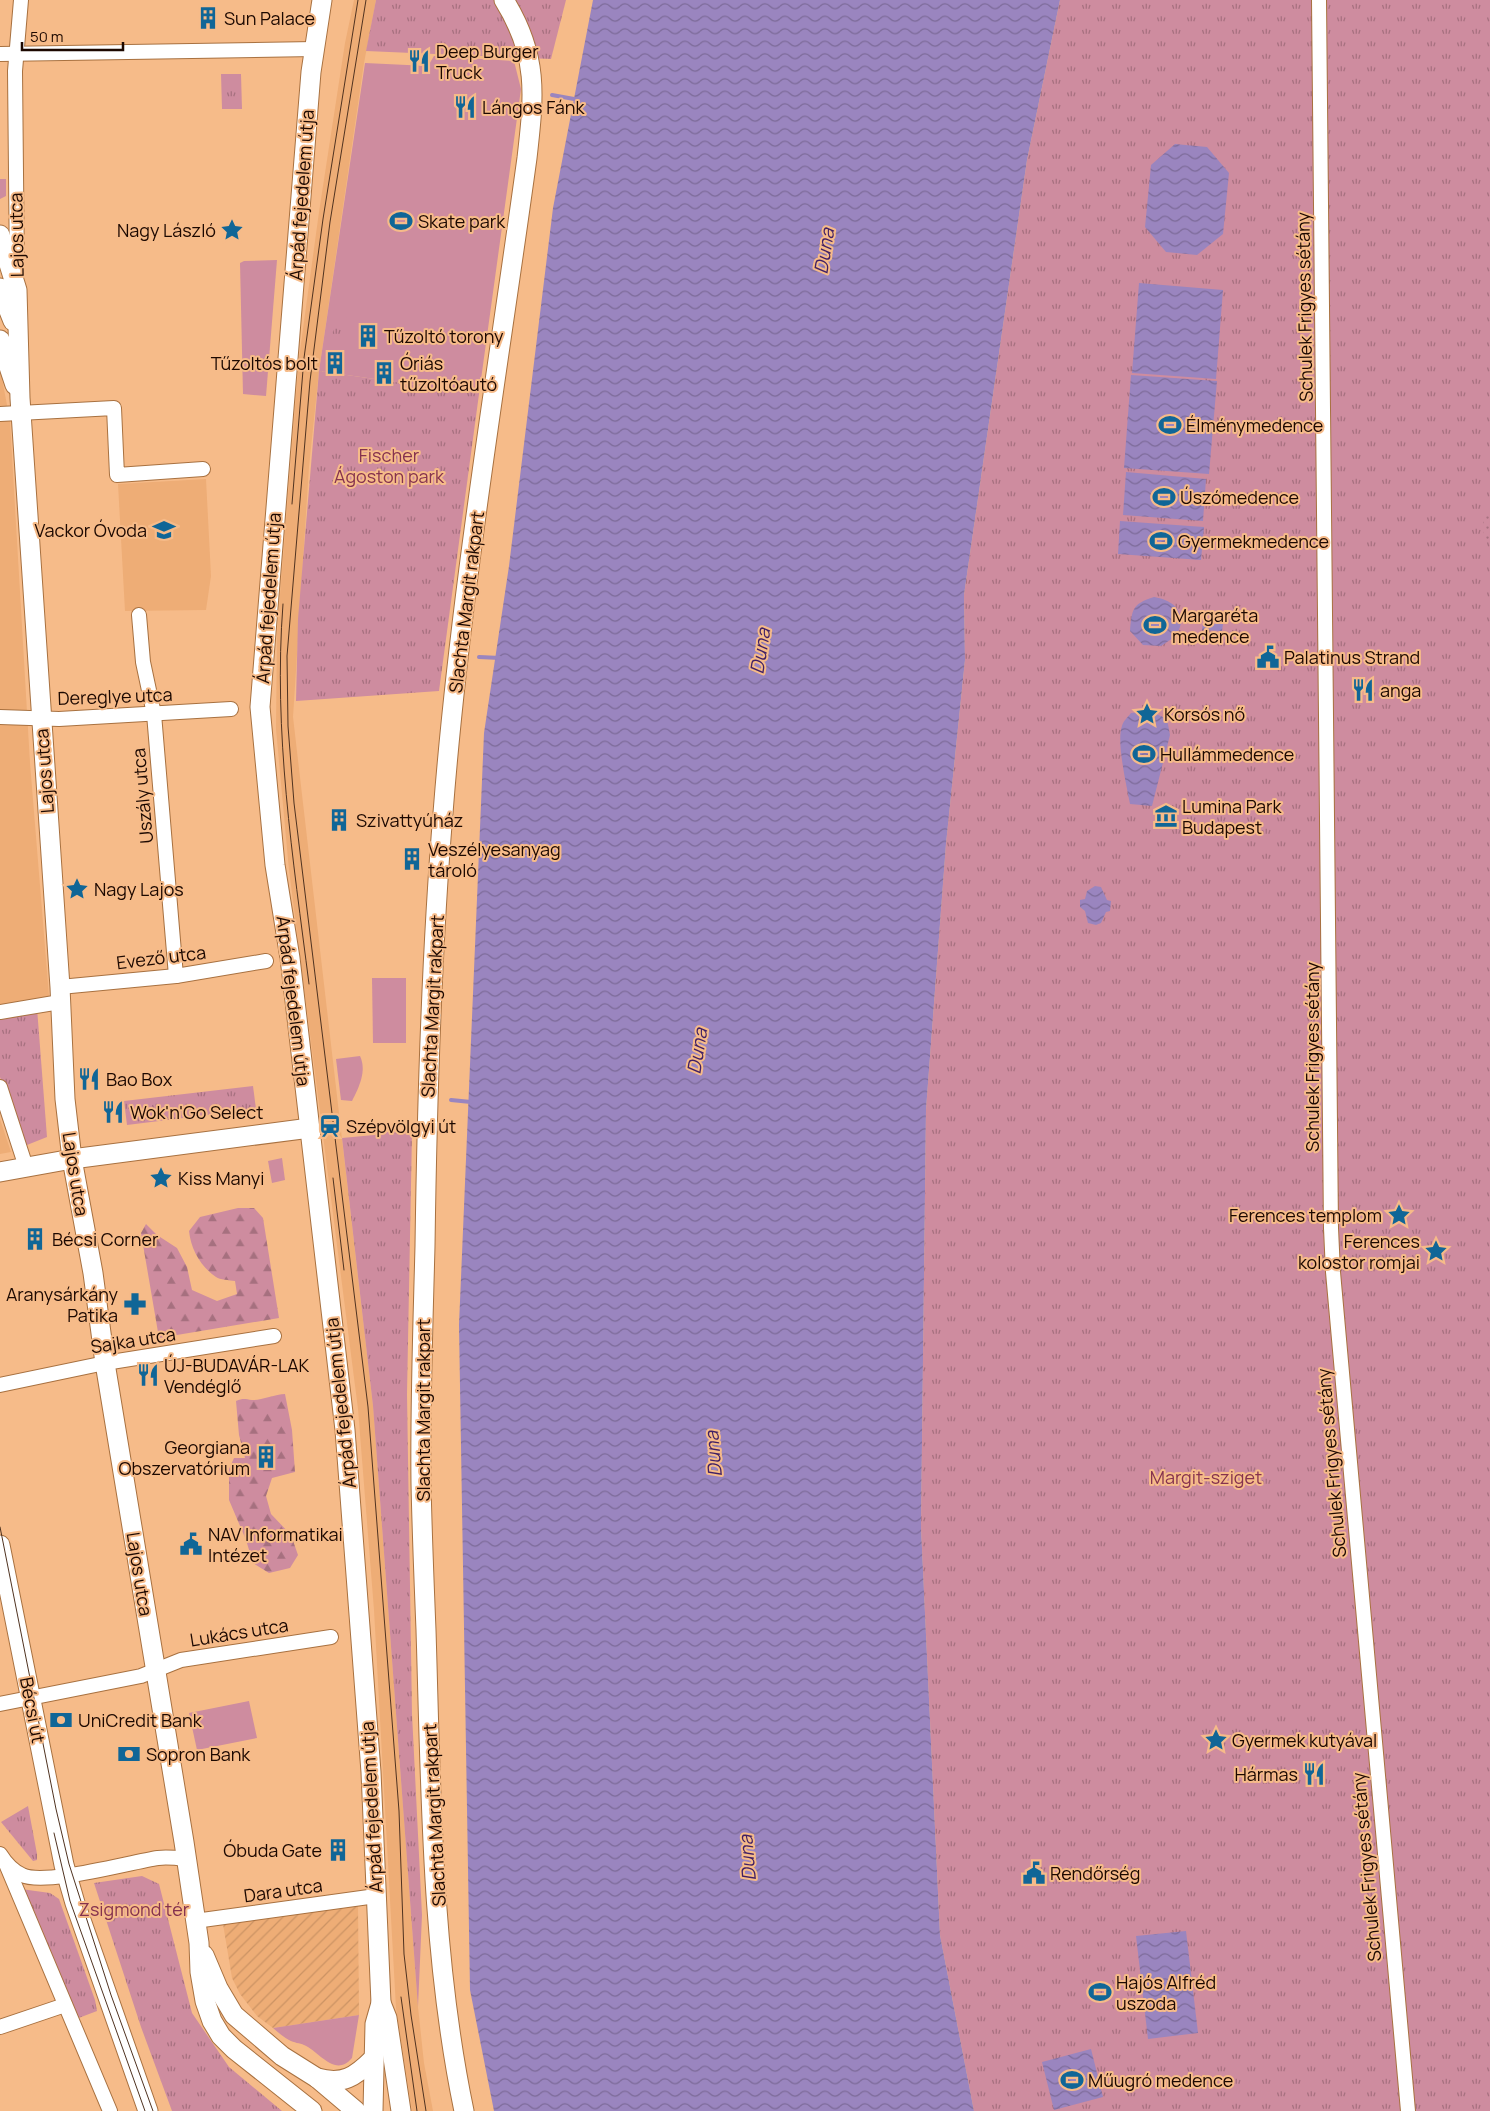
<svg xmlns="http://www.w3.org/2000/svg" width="1490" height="2111" viewBox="0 0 1490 2111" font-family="Manrope,sans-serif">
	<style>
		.built { fill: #eead76 }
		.industrial { fill: url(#industrial-furrows) }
		.grass { fill: #ce8c9f }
		.forest { fill: url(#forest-firs) }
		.park { fill: url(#park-tufts) }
		.garden { fill: url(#garden-dots) }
		.water { fill: url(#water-waves) }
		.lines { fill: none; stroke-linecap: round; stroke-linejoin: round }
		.stream { stroke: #9a85bf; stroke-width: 4 }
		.street-casing { stroke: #a87140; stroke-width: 16 }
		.secondary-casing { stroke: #a87140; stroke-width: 21 }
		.street { stroke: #fff; stroke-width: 14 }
		.secondary { stroke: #fff; stroke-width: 19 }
		.tram { stroke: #4f3220; stroke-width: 1 }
		.labels { text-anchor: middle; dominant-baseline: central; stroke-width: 4; stroke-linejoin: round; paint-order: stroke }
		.poi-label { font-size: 18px; fill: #1c0800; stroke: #f6bb89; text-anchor: start }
		.street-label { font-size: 18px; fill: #1c0800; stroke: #f6bb89 }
		.park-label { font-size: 18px; fill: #85324f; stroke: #f6bb89 }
		.water-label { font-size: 19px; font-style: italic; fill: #3f1f65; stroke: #f6bb89 }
	</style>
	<defs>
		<pattern id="industrial-furrows" width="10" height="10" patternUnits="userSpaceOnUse" patternTransform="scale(1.25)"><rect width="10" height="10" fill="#eead76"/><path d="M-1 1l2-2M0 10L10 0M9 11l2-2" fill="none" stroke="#cc9364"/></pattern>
		<pattern id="forest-firs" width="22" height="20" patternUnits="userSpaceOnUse" patternTransform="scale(1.25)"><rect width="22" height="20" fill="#ce8c9f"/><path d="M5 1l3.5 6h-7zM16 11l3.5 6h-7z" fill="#a6707f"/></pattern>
		<pattern id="park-tufts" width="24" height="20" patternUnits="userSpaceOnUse" patternTransform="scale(1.25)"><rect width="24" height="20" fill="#ce8c9f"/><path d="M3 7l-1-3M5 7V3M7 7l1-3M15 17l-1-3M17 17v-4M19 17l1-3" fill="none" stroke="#a6707f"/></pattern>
		<pattern id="garden-dots" width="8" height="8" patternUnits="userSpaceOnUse" patternTransform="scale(1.25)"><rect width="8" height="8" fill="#ce8c9f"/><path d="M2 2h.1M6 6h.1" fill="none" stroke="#a6707f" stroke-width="1.8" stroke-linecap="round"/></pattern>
		<pattern id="water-waves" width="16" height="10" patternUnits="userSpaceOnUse" patternTransform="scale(1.25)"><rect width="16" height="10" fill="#9a85bf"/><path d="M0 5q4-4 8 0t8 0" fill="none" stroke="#7d6b99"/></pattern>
	</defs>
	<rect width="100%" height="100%" fill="#f6bb89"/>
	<g class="built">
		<polygon points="354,0 376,0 364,63 319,371 309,467 293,717 373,1406 418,2007 424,2063 433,2111 412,2111 396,2008 374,1610 358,1409 289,870 276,729 277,632 299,358 319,212 345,43"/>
		<polygon points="0,368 10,421 30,763 49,996 0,1005"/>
		<polygon points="206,479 211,576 206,610 125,611 118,484"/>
		<polygon points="0,1119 11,1152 0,1154"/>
	</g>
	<polygon class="industrial" points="358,1904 359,2015 273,2028 257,2016 240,1994 232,1978 223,1924"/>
	<g class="grass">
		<polygon points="434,56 514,61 521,89 479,394 319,371 365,63 428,66"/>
		<polygon points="0,179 6,179 6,196 0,199"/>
		<polygon points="277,260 266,396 243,394 240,263 244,261"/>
		<polygon points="372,978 406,978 406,1043 373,1043"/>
		<path d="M360,1056C367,1071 359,1087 352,1101L341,1100L336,1059Z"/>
		<polygon points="282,1158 285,1180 272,1183 268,1161"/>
		<polygon points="249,1701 257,1738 197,1750 189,1713"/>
		<path d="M359,2015L352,2058C335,2078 320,2052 304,2045C300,2043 294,2043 289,2040C283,2037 278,2032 273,2028Z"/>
	</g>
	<g class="forest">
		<path d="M238,1208H254L263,1218L279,1318L159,1338L141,1233L146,1224L157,1235L177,1248L187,1267L192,1290L217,1301L237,1294L235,1281C229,1280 220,1280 216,1277C200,1266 191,1249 189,1231L200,1217Z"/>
		<path d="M285,1394L292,1430L295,1472L272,1478L266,1496L271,1514L291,1535L298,1555L290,1568L269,1573L253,1563L246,1540L229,1500V1469L234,1458H245L239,1435L236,1401C243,1398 245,1399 252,1400C260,1401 275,1394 285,1394Z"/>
	</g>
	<g class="park">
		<polygon points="376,0 566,0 551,59 366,51"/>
		<polygon points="1060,0 1490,0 1490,2111 974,2111 940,1935 921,1527 926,1110 946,844 965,660 964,595 1027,160"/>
		<polygon points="221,74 241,74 242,109 222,109"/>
		<polygon points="335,309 348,311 346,324 333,323"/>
		<polygon points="334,325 343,327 340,344 331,343"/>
		<polygon points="319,371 479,394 439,691 296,701 298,619"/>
		<polygon points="37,1008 47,1137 22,1147 0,1077 0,1015"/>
		<polygon points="253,1086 256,1109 127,1125 124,1101"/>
		<polygon points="391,1131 412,1133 407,1394 412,1714 422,1915 418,2007 373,1406 342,1138 374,1135"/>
		<polygon points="28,1806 37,1854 37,1860 33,1861 1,1822"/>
		<polygon points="142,1876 159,1884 192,2013 229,2067 282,2111 172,2111 141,2027 94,1883"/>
		<polygon points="21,1889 50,1893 59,1899 95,2000 97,2011 76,2019"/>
	</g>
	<polygon class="garden" points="1483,516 1490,516 1490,540 1484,540"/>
	<g class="water">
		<polygon points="593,0 1060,0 1027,160 964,595 965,660 946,844 926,1110 921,1527 940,1935 974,2111 494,2111 470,1990 459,1325 484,733 509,566 553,208"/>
		<polygon points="1175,144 1207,147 1229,173 1223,234 1197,255 1166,252 1145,227 1151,165"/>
		<polygon points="1139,283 1223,290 1216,379 1132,373"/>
		<polygon points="1131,375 1217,381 1209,474 1124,468"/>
		<polygon points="1126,472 1206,479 1203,521 1123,515"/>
		<polygon points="1120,521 1204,527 1201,560 1118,554"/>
		<path d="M1154,597C1166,599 1181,605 1181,621C1181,626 1178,632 1176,636L1161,646L1143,645L1130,631C1132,609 1132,604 1154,597Z"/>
		<polygon points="1203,623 1223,624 1222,631 1202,630"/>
		<path d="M1140,712L1154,713L1167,719L1170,735L1152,806L1130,804C1127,787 1116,742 1122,726C1123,721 1128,717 1131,713Z"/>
		<polygon points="1095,886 1101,887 1107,900 1111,901 1110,911 1106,912 1101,923 1096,925 1088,923 1085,911 1080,907 1080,900 1085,899 1087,891"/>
		<polygon points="1186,1931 1198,2033 1148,2039 1136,1936"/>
		<polygon points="1091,2049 1103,2097 1054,2110 1042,2062"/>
	</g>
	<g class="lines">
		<g class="stream">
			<polyline points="552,95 574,99"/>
			<polyline points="479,657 500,658"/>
			<polyline points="451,1100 471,1102"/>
		</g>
		<defs>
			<g id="street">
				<polyline points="1319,0 1331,1228 1333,1272 1408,2111"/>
				<polyline points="0,54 315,49"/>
				<polyline points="17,274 15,71 21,0"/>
				<polyline points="0,414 114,408 117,475 203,469"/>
				<polyline points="139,615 143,662 154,714 176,976"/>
				<polyline points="0,717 59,719 231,709"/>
				<polyline points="60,987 176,976 266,961"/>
				<polyline points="0,1012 60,1002"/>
				<polyline points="0,1087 26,1167"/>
				<polyline points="0,1385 105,1363 274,1336"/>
				<polyline points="0,1704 141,1676 181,1660 331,1637"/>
				<path d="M0,1854C5,1862 13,1871 22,1875C45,1886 130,1862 158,1858C167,1857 177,1858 185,1859"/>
				<polyline points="6,1864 110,2111"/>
				<polyline points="195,1921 376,1896"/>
				<polyline points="0,2027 65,2005"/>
			</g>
			<g id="secondary">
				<polyline points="322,0 311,72 260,707 275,865 290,958 345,1430 371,1772 381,2003 375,2024 373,2111"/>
				<polyline points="0,235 17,290 20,398 60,987 65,1099 72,1159 93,1273 105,1363 184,1842 199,1943 200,1972 205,2001 212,2021 221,2036 234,2049 312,2111"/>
				<polyline points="0,288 13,321"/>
				<polyline points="0,340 15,385"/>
				<polyline points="0,1172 72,1159 310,1128"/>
				<polyline points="0,1545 64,1865 75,1903 148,2111"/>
				<polyline points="204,1955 218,1988 234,2015 282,2056 317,2078 356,2111"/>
				<polyline points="381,2003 387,2018 401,2111"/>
				<path d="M317,2078C343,2085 355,2077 373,2059"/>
				<path d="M464,2111C431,1953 431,1791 426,1630C424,1581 422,1532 421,1483C420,1404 423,1325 425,1246C427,1101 431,957 443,813C460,594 497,376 527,158C534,96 539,56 504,0"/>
			</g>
		</defs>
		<use href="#street" class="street-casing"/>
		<use href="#secondary" class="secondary-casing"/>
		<use href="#street" class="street"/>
		<use href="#secondary" class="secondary"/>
		<g class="tram">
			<polyline points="366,0 330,222 310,381 287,656 288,726 294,803 368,1407 399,1811 404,1954 411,2015 426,2111"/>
			<polyline points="292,504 304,358 323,219 358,0"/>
			<path d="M283,604C273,732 293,858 309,984"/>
			<polyline points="333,1178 344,1270"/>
			<polyline points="0,1527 56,1809 69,1864 111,1995 153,2111"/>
			<polyline points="54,1833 70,1901 145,2111"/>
			<polyline points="401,1997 417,2111"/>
		</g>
	</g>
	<defs>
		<symbol id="building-bare" viewBox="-9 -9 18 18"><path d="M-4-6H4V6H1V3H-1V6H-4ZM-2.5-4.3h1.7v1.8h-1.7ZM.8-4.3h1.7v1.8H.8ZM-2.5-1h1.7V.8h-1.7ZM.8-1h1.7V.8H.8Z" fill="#106697" stroke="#f6bb89" stroke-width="2.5" paint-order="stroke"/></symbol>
		<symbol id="restaurant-bare" viewBox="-9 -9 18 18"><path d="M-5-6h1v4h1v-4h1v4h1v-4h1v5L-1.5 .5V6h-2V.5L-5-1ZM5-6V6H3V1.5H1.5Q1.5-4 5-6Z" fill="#106697" stroke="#f6bb89" stroke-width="2.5" paint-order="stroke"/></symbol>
		<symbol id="stadium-bare" viewBox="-9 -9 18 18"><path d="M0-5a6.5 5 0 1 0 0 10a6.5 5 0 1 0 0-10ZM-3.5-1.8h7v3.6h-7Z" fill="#106697" stroke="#f6bb89" stroke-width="2.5" paint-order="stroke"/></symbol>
		<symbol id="sight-bare" viewBox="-9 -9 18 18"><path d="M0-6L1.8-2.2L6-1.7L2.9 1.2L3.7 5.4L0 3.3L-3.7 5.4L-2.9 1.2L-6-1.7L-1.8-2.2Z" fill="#106697" stroke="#f6bb89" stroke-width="2.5" paint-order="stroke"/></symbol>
		<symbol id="school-bare" viewBox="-9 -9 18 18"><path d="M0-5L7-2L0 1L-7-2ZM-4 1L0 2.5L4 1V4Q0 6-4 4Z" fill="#106697" stroke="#f6bb89" stroke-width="2.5" paint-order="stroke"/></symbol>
		<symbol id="civic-bare" viewBox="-9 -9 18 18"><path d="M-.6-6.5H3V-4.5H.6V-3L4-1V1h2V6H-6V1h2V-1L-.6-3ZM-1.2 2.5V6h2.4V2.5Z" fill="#106697" stroke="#f6bb89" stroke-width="2.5" paint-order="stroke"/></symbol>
		<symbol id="museum-bare" viewBox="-9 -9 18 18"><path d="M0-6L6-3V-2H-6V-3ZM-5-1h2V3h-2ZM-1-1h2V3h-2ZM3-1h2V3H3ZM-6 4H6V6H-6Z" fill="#106697" stroke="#f6bb89" stroke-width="2.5" paint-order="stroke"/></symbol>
		<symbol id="station-bare" viewBox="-9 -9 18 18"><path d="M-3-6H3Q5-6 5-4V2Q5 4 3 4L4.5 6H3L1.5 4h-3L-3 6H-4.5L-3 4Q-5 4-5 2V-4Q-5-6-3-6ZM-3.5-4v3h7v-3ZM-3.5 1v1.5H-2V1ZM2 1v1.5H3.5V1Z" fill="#106697" stroke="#f6bb89" stroke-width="2.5" paint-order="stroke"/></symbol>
		<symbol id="pharmacy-bare" viewBox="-9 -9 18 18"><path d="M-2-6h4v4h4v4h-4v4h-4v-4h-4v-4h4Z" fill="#106697" stroke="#f6bb89" stroke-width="2.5" paint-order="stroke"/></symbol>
		<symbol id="bank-bare" viewBox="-9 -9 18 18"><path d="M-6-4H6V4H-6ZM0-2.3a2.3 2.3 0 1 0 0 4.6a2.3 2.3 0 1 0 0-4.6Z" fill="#106697" stroke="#f6bb89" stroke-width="2.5" paint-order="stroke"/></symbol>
	</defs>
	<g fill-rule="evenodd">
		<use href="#building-bare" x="192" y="2" width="32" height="32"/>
		<use href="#restaurant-bare" x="403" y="45" width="32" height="32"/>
		<use href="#restaurant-bare" x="449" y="91" width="32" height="32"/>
		<use href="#stadium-bare" x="385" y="205" width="32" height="32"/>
		<use href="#sight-bare" x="216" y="214" width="32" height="32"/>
		<use href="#building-bare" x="352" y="320" width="32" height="32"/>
		<use href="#building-bare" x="319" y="347" width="32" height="32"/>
		<use href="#building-bare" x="368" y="357" width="32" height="32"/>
		<use href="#stadium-bare" x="1154" y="409" width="32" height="32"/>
		<use href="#stadium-bare" x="1148" y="481" width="32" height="32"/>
		<use href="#school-bare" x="148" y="514" width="32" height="32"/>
		<use href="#stadium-bare" x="1145" y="525" width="32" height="32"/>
		<use href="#stadium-bare" x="1139" y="609" width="32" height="32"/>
		<use href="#civic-bare" x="1252" y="641" width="32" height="32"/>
		<use href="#restaurant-bare" x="1347" y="674" width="32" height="32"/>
		<use href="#sight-bare" x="1131" y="698" width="32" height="32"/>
		<use href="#stadium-bare" x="1128" y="738" width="32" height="32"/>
		<use href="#museum-bare" x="1150" y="800" width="32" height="32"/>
		<use href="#building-bare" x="323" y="804" width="32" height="32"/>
		<use href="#building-bare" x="396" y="843" width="32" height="32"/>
		<use href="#sight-bare" x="61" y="873" width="32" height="32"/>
		<use href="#restaurant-bare" x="73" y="1063" width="32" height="32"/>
		<use href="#restaurant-bare" x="97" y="1096" width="32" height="32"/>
		<use href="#station-bare" x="314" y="1110" width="32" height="32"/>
		<use href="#sight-bare" x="145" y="1162" width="32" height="32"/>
		<use href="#sight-bare" x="1383" y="1199" width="32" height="32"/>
		<use href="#building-bare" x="19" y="1223" width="32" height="32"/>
		<use href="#sight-bare" x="1420" y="1235" width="32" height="32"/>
		<use href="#pharmacy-bare" x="119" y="1288" width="32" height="32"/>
		<use href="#restaurant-bare" x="132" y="1359" width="32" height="32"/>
		<use href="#building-bare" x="250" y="1441" width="32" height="32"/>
		<use href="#civic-bare" x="175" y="1528" width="32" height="32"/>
		<use href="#bank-bare" x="45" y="1704" width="32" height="32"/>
		<use href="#sight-bare" x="1200" y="1724" width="32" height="32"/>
		<use href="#bank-bare" x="113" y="1738" width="32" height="32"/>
		<use href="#restaurant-bare" x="1298" y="1758" width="32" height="32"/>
		<use href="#building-bare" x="322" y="1834" width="32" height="32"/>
		<use href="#civic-bare" x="1018" y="1857" width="32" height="32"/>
		<use href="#stadium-bare" x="1084" y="1976" width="32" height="32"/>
		<use href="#stadium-bare" x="1056" y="2064" width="32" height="32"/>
	</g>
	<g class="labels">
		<g class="poi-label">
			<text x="224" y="18">Sun Palace</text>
			<text x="436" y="51">Deep Burger<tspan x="436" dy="21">Truck</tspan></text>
			<text x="482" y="107">Lángos Fánk</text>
			<text x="418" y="221">Skate park</text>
			<text x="216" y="230" text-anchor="end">Nagy László</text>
			<text x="384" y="336">Tűzoltó torony</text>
			<text x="318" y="363" text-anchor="end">Tűzoltós bolt</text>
			<text x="400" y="363">Óriás<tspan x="400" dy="21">tűzoltóautó</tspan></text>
			<text x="1186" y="425">Élménymedence</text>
			<text x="1180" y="497">Úszómedence</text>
			<text x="147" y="530" text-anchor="end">Vackor Óvoda</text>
			<text x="1178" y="541">Gyermekmedence</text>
			<text x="1172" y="615">Margaréta<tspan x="1172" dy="21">medence</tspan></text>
			<text x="1284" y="657">Palatinus Strand</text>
			<text x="1380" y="690">anga</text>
			<text x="1164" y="714">Korsós nő</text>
			<text x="1160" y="754">Hullámmedence</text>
			<text x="1182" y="806">Lumina Park<tspan x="1182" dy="21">Budapest</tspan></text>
			<text x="356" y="820">Szivattyúház</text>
			<text x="428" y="849">Veszélyesanyag<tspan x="428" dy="21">tároló</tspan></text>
			<text x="94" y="889">Nagy Lajos</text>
			<text x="106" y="1079">Bao Box</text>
			<text x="130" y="1112">Wok'n'Go Select</text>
			<text x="346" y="1126">Szépvölgyi út</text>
			<text x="178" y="1178">Kiss Manyi</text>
			<text x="1382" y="1215" text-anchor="end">Ferences templom</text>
			<text x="52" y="1239">Bécsi Corner</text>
			<text x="1420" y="1241" text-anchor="end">Ferences<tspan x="1420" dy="21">kolostor romjai</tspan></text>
			<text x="118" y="1294" text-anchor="end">Aranysárkány<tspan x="118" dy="21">Patika</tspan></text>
			<text x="164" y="1365">ÚJ-BUDAVÁR-LAK<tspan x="164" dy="21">Vendéglő</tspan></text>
			<text x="250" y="1447" text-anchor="end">Georgiana<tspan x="250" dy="21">Obszervatórium</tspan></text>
			<text x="208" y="1534">NAV Informatikai<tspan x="208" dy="21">Intézet</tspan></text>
			<text x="78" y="1720">UniCredit Bank</text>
			<text x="1232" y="1740">Gyermek kutyával</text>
			<text x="146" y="1754">Sopron Bank</text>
			<text x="1298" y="1774" text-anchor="end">Hármas</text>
			<text x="322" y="1850" text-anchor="end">Óbuda Gate</text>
			<text x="1050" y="1873">Rendőrség</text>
			<text x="1116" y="1982">Hajós Alfréd<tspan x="1116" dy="21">uszoda</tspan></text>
			<text x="1088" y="2080">Műugró medence</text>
		</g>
		<g class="street-label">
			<text transform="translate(301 195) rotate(-86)">Árpád fejedelem útja</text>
			<text transform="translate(16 235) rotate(-91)">Lajos utca</text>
			<text transform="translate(1304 307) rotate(-91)">Schulek Frigyes sétány</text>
			<text transform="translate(268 598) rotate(-86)">Árpád fejedelem útja</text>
			<text transform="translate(466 602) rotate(-83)">Slachta Margit rakpart</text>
			<text transform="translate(115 696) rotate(-2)">Dereglye utca</text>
			<text transform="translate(44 771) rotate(-94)">Lajos utca</text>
			<text transform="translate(142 796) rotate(-95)">Uszály utca</text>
			<text transform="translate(161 957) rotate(-7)">Evező utca</text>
			<text transform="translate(294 1001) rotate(83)">Árpád fejedelem útja</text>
			<text transform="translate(432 1006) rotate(-87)">Slachta Margit rakpart</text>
			<text transform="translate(1312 1057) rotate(-90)">Schulek Frigyes sétány</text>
			<text transform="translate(76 1174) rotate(81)">Lajos utca</text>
			<text transform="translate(133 1340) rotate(-9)">Sajka utca</text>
			<text transform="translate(340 1403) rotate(-96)">Árpád fejedelem útja</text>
			<text transform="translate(423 1410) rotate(-90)">Slachta Margit rakpart</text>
			<text transform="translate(1331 1463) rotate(-95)">Schulek Frigyes sétány</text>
			<text transform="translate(140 1574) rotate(81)">Lajos utca</text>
			<text transform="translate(239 1632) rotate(-9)">Lukács utca</text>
			<text transform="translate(33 1710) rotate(79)">Bécsi út</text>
			<text transform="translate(371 1807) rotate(-93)">Árpád fejedelem útja</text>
			<text transform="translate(434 1815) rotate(-93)">Slachta Margit rakpart</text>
			<text transform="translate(1366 1867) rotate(-95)">Schulek Frigyes sétány</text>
			<text transform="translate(283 1890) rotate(-8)">Dara utca</text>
		</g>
		<g class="park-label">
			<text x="389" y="455">Fischer<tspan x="389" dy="21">Ágoston park</tspan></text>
			<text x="1206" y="1477">Margit-sziget</text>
			<text x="134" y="1909">Zsigmond tér</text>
		</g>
		<g class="water-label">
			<text transform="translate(824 251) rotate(-81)">Duna</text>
			<text transform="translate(760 651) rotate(-81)">Duna</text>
			<text transform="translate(697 1051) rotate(-81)">Duna</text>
			<text transform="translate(713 1454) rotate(-95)">Duna</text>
			<text transform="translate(747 1858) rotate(-95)">Duna</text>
		</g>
	</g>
	<path d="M22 42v8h101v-8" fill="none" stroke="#1c0800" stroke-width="2.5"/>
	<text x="30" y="42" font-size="15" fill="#1c0800" stroke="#f6bb89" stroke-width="4" paint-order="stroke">50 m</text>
</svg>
